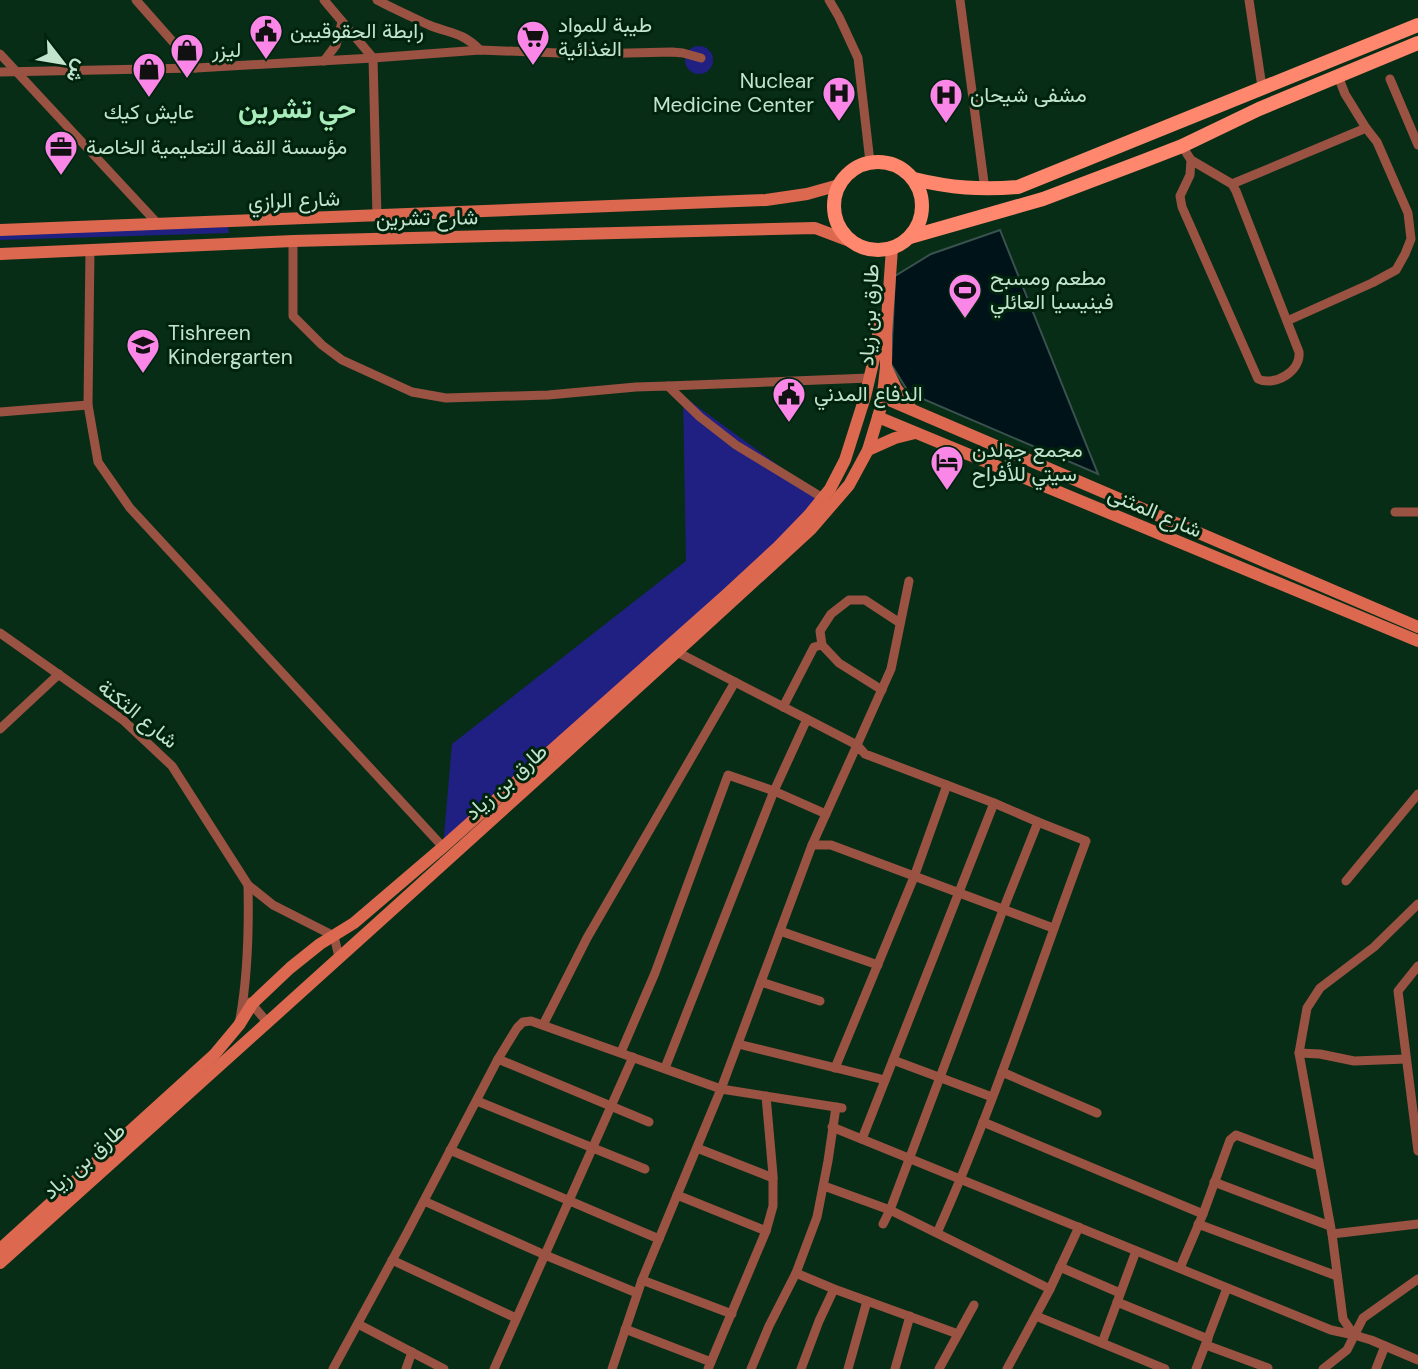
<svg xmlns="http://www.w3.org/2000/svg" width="1418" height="1369" viewBox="0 0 1418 1369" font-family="'DM Sans',Vazirmatn,sans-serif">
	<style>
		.green { fill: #201f82 }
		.water { fill: #001318; stroke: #3a524e; stroke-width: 2 }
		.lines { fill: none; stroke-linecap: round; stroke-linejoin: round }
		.street { stroke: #9a5242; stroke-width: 9 }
		.secondary { stroke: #dc684f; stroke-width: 12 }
		.primary { stroke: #ff876d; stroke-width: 14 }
		.labels { text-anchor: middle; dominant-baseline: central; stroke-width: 6; stroke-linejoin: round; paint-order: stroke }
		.poi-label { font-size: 21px; fill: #c3e4cc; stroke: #00230e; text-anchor: start }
		.street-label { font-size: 21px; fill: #c3e4cc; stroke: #00230e }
		.district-label { font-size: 28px; font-weight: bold; fill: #a8ecbc; stroke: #00230e }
	</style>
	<rect width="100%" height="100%" fill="#082d17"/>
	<g class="green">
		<circle cx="699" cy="60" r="14"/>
		<polygon points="228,227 229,233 0,240 0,235"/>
		<polygon points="683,396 823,498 443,847 452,744 686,561"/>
	</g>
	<polygon class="water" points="1000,230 1098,474 909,393 891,364 895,276 931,254"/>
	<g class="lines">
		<g class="street">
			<polyline points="136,0 196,68"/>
			<polyline points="324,0 373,58 377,217"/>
			<path d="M377,0C394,9 412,17 429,25C450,34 461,31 480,50"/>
			<polyline points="829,0 839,17 858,58 870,162"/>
			<polyline points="960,0 985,190"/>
			<polyline points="1249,0 1262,87"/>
			<polyline points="0,54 158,224"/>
			<polyline points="324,61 336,45 342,22"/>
			<polyline points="0,72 196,68 373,58 480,50 585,54 672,52 683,53 701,58"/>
			<polyline points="1390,79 1418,145"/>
			<path d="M1182,146L1191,160L1232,184L1236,191L1299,352C1301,371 1275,387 1258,379L1182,207L1180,196L1190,175L1191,160"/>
			<polyline points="1232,184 1366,128"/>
			<polyline points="293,241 293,316 322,345 342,360 412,392 446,398 548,395 636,387 668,386 700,417 736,445 823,498"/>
			<polyline points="90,250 88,405 98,462 130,508 443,847"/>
			<polyline points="1287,321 1372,283 1396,270 1405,254 1411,239 1408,213 1377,142 1366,128 1345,94 1338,76"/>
			<polyline points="668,386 869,378"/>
			<polyline points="0,412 88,405"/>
			<polyline points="1395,512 1418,512"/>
			<polyline points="0,633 123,720 172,766 248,885 273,905 334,936 339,957"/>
			<polyline points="677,652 857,745 891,669 909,581"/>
			<polyline points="882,690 839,663 822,645 820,631 831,614 849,600 865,600 900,623"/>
			<polyline points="783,707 814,647 822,645"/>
			<polyline points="0,729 59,674"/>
			<path d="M812,845L857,745L865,754L994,803L1038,822L1086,841C1037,972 994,1106 937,1233"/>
			<polyline points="1346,881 1418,794"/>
			<polyline points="1418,904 1374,947 1320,988 1307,1008 1299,1053 1332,1234 1343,1319 1354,1335 1371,1340 1418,1360"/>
			<polyline points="780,931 878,965"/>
			<polyline points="1418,966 1398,991 1418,1151"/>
			<polyline points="761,982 820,1001"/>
			<polyline points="250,1002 267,1022"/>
			<path d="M240,1019C248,975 249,929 248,885"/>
			<polyline points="543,1025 587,938 735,682"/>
			<polyline points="738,1044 885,1080"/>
			<polyline points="621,1052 655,973 728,775 774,791 826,814"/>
			<polyline points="1299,1053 1320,1054 1354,1061 1406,1059"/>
			<polyline points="498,1059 649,1122"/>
			<polyline points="893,1060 992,1097"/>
			<polyline points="665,1068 774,791 807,719"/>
			<polyline points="835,1068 914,877 947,785"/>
			<polyline points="1002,1072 1097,1113"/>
			<polyline points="477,1101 645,1169"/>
			<polyline points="983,1122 1203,1214"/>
			<polyline points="832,1127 1331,1330 1354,1335"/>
			<polyline points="862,1139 994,803"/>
			<polyline points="697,1148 773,1178"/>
			<polyline points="450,1150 659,1239"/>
			<polyline points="1214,1182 1330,1226"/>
			<polyline points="824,1186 890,1210 1050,1289"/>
			<polyline points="677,1195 766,1231"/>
			<polyline points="424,1201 545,1255 637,1293"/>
			<polyline points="883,1224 890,1210 1003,910 1038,822"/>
			<polyline points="1198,1224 1337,1276"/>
			<polyline points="1332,1234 1418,1224"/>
			<polyline points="392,1260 516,1318"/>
			<polyline points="1060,1267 1120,1293"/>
			<polyline points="1180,1268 1203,1214 1230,1140 1236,1135 1319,1166"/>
			<polyline points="796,1273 834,1289 958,1334"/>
			<polyline points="642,1280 732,1314"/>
			<polyline points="1117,1302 1208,1339"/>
			<polyline points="1036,1316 1165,1369"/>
			<polyline points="358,1324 444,1369"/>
			<polyline points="625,1329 711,1362"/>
			<polyline points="1102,1343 1136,1251"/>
			<polyline points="1206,1345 1268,1368"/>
			<polyline points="333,1369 407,1233 498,1059 517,1028 523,1022 531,1021 721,1089 842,1108"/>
			<polyline points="406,1369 412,1352"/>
			<polyline points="494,1369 633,1057"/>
			<polyline points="612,1369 642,1280 721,1089 812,845 831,845 1053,928"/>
			<polyline points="708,1369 766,1231 773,1206 773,1175 766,1096"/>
			<polyline points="751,1369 769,1326 796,1273 817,1217 828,1161 836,1107"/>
			<polyline points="801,1369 819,1321 834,1289"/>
			<polyline points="848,1369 867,1301"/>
			<polyline points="895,1369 910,1316"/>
			<polyline points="939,1369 974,1305"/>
			<polyline points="1007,1369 1050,1289 1079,1227"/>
			<polyline points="1196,1369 1227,1288"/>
			<polyline points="1323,1369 1347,1350 1363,1318 1418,1279"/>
			<polyline points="1376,1369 1385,1346"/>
		</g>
		<g class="secondary">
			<polyline points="0,230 766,200 807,194 839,185"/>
			<polyline points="0,254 293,241 815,228 852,242"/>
			<polyline points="886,367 896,388 910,407"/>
			<polyline points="882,397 1418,627"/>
			<polyline points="878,417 1418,641"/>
			<polyline points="868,450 895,438 915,433"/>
			<polyline points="0,1249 214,1055 239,1025 252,1004 290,968 320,944 354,923 443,847 726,595 778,547 809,515 830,489 845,460 865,397 877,346 879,326"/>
			<path d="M0,1263C271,1019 543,776 811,529L849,485L868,450L878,417L882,403L886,367V334L892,248"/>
		</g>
		<g class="primary">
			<circle cx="878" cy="206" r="44"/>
			<path d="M914,179C951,188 980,190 1018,187L1418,25"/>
			<polyline points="910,237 1043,199 1146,160 1182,146 1259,109 1418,43"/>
		</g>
	</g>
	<defs>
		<symbol id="civic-pin" viewBox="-11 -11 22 30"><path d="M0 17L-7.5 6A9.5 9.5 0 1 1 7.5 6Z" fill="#fa87e7" stroke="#00230e"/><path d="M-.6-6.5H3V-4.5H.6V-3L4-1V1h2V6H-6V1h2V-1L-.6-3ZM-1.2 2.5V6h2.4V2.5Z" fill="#111"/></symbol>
		<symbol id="supermarket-pin" viewBox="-11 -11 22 30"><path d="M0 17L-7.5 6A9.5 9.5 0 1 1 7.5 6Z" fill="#fa87e7" stroke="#00230e"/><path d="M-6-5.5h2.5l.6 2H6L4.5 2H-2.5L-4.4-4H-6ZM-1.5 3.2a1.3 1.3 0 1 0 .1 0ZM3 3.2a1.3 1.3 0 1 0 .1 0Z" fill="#111"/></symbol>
		<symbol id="shop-pin" viewBox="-11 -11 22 30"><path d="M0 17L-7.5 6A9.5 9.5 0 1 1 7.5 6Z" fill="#fa87e7" stroke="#00230e"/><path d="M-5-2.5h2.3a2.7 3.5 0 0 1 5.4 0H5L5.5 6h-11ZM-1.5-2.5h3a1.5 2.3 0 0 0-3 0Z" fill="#111"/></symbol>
		<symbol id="hospital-pin" viewBox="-11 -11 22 30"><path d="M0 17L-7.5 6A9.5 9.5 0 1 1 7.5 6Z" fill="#fa87e7" stroke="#00230e"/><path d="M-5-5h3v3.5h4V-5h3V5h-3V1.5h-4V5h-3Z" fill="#111"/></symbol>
		<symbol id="office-pin" viewBox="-11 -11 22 30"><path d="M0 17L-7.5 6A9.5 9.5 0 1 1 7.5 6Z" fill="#fa87e7" stroke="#00230e"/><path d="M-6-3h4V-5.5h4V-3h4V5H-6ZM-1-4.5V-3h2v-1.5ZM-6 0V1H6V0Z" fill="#111"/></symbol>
		<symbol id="stadium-pin" viewBox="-11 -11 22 30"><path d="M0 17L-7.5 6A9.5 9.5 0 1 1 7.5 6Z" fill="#fa87e7" stroke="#00230e"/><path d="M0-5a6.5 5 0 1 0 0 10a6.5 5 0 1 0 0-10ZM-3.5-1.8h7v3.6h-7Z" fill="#111"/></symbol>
		<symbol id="school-pin" viewBox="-11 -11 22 30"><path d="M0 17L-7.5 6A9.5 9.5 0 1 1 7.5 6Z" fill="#fa87e7" stroke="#00230e"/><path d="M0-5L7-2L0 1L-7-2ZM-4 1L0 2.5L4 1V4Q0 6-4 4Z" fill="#111"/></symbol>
		<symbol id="hotel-pin" viewBox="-11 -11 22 30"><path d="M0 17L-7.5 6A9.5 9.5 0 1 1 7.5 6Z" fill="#fa87e7" stroke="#00230e"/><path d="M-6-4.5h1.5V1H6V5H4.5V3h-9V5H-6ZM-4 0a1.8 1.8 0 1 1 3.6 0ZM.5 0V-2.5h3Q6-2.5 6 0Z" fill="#111"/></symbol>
	</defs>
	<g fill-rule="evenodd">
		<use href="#civic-pin" x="247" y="12" width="38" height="52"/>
		<use href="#supermarket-pin" x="514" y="18" width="38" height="52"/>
		<use href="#shop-pin" x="168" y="31" width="38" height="52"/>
		<use href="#shop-pin" x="130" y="50" width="38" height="52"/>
		<use href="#hospital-pin" x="820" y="74" width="38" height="52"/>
		<use href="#hospital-pin" x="927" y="76" width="38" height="52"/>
		<use href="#office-pin" x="42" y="128" width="38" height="52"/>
		<use href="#stadium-pin" x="946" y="271" width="38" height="52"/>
		<use href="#school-pin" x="124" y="326" width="38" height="52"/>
		<use href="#civic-pin" x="770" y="375" width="38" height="52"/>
		<use href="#hotel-pin" x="928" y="443" width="38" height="52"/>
	</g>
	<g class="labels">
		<g class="poi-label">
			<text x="558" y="25">طيبة للمواد<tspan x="558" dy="24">الغذائية</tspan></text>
			<text x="290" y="31">رابطة الحقوقيين</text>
			<text x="212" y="50">ليزر</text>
			<text x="814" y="81" text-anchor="end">Nuclear<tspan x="814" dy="24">Medicine Center</tspan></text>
			<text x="970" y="95">مشفى شيحان</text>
			<text x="149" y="112" text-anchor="middle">عايش كيك</text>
			<text x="86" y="147">مؤسسة القمة التعليمية الخاصة</text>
			<text x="990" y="278">مطعم ومسبح<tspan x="990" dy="24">فينيسيا العائلي</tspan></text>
			<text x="168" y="333">Tishreen<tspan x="168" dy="24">Kindergarten</tspan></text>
			<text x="814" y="394">الدفاع المدني</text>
			<text x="972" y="450">مجمع جولدن<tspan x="972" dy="24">سيتي للأفراح</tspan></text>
		</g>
		<g class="street-label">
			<text transform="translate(294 200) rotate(-2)">شارع الرازي</text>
			<text transform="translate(427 218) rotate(-1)">شارع تشرين</text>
			<text transform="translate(869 315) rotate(-87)">طارق بن زياد</text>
			<text transform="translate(1155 512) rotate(23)">شارع المثنى</text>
			<text transform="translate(138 714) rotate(39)">شارع الثكنة</text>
			<text transform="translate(506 782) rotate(-42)">طارق بن زياد</text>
			<text transform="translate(84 1161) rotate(-42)">طارق بن زياد</text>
		</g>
		<g class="district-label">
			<text x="297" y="108">حي تشرين</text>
		</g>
	</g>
	<g transform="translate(63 63) rotate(121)" stroke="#00230e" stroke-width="5" paint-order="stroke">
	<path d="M0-5L12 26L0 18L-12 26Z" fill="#c3e4cc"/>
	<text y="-10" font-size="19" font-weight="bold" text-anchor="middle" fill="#c3e4cc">ش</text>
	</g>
</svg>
